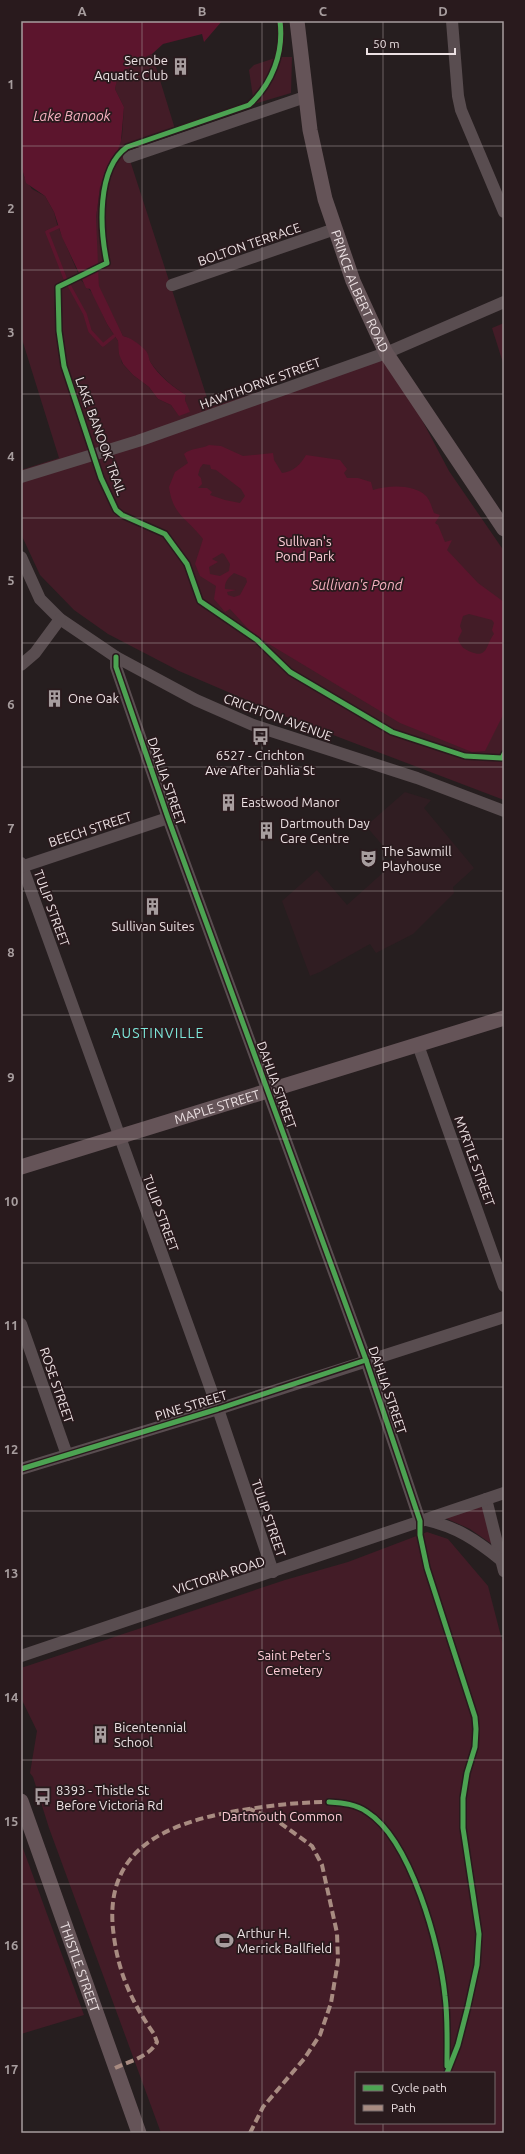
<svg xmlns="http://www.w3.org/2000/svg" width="525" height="2154" viewBox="0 0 525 2154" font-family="Ubuntu,sans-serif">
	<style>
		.built { fill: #301d22 }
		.green { fill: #431c27; fill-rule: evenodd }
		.water { fill: #5c152d; fill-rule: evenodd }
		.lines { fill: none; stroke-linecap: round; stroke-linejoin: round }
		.stream { stroke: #5c152d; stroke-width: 3.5 }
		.minor { stroke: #594d50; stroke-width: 12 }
		.major { stroke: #655458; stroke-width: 15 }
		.quiet { stroke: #a88b81; stroke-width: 4; stroke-dasharray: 8 4; stroke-linecap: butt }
		.cycleway-casing { stroke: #291a1d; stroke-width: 8 }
		.cycleway { stroke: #4ca352; stroke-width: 5 }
		.grid { fill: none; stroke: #a79d9e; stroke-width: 1; stroke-opacity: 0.55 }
		.labels { text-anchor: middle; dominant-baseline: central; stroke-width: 3.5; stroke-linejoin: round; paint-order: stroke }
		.poi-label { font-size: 13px; fill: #ece1e3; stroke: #291a1d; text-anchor: start }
		.street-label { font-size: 13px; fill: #ece1e3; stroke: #291a1d }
		.park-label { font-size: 13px; fill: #ffced8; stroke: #291a1d }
		.water-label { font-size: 14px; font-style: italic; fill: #f7b1c0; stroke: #291a1d }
		.neighbourhood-label { font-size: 14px; letter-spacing: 1px; fill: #7de6d9; stroke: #291a1d }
		.neatline { fill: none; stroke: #a79d9e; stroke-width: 1.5 }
		.grid-label { font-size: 13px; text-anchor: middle; font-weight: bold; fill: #a79d9e }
	</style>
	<rect width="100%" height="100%" fill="#261e1f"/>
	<polygon class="built" points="405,792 431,800 424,808 474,868 453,887 454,893 413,934 376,953 370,944 320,972 310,976 282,901 317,870 347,905 396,861 366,826"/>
	<g class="green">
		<path d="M152,54L175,129L125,145L210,407L386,352L449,471L504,551V800L291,719L179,671L108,634L74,610L40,575L21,534V470L59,458L21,336V172L23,170L24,177L32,189L45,196L54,212L57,224L81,280L94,295L107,324L118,341L122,363L133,375L149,387L158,399L171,405L179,415L189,412L185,400L186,395C174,388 159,375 151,363C149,360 148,355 146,352C143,347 129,337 123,336L99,289L96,240V218L100,187L111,170L122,137L124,107L115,89L117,77L136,61Z"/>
		<polygon points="278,57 292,57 291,93 254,104 249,70 254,65"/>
		<polygon points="504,323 504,366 492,328"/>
		<polygon points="483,1504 493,1545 470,1529 445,1518"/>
		<path d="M427,1532L448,1539L488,1586L504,1648V2133H161L49,1828L33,1777L30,1773L37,1731L21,1698V1668L285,1580L348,1562ZM356,2073H494V2123H356Z"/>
		<polygon points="21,1843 84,2015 21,2034"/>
	</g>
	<g class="water">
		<path d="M21,21H222L204,42L202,34L163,44L152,54L136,61L130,67L118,75L115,89L124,107L121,141L111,170L100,187L96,218L99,286L123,336C130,337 142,346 146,351C149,355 149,360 151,363C158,375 174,388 186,395L185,400L190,412L179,416L171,405L158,399L149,387L133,375L123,364L119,354L118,341L107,324L90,289L86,288L62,237L54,212L45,196L26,183L21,165Z"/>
		<path d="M209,445L221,446L243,456L273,453L274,460L282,473C293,472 301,464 306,455L340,460L347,469L344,473L347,478H358L371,482L373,490C389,485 414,484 426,496C430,500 432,508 434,513L440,515L435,523L438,525L445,542L452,540L447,550L478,583L504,602V713L485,751L472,752L400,723L254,635L230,609L225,612L214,599L216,586L200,576L195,564L203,539C187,518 173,516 169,487L175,472L188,463L184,454C190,448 202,449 209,445ZM203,464L210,465L211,469L216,470L241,489L245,496L240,503L225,500L210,495L212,492L207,488H198L202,484L201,478L198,475L200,468ZM222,553L224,554L230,564L229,571L220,576L210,574L209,567L218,562L212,559ZM234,573L246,578L247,582L240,595L234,597L228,595L227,592L236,590L225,589C224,582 229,577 234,573ZM469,614L492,620L494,623L492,630L494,634C486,644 488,659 471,652C464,649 461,647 458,639L462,631L460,626L463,616Z"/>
	</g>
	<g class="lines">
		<polyline class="stream" points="58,227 47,232 65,278 85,314 90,331 103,345 114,336"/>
		<g class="minor">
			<polyline points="452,21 458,96 461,110 504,212"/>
			<polyline points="129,157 305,97"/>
			<polyline points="172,285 335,229"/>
			<polyline points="21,477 138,441 386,353 504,302"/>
			<polyline points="21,557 40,599 60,619 116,657 196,700 253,725 417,778 504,811"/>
			<polyline points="116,657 116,667 168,818 366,1360 420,1521"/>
			<polyline points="21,665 35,653 60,619"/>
			<polyline points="21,863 218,1409 273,1572"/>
			<polyline points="21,867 168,818"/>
			<polyline points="418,1045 504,1286"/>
			<polyline points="21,1324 67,1455"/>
			<polyline points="21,1469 218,1409 504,1317"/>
			<polyline points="486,1499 504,1571"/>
			<path d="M426,1520C457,1527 476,1540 501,1560"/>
			<polyline points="21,1656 504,1493"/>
		</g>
		<g class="major">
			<path id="s1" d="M297,21L310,130L325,199L353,281L386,353L504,529"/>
			<path id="s2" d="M21,1167L504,1018"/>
			<path id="s3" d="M21,1801L139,2133"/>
		</g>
		<g class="quiet">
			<path d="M115,2068C130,2061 149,2057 157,2042L154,2034C133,2004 119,1975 114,1937C101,1851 163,1824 236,1811C267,1806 297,1802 329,1802"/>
			<polyline points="250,2133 263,2107 304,2059 320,2035 331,2003 338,1961 337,1933 322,1865 312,1846 276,1820 250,1809"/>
		</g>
		<defs>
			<g id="cycleway">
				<path d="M280,21C284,53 272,84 249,105L127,147C96,169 100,230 107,263L58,287L59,331L64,366L101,478L116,510L122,515L165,534L187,564L200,601L257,640L290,672L392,732L465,756L502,758L504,754"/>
				<polyline points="116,657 116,667 168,818 366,1360 420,1521 420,1535 427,1568 475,1717 476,1729 475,1747 467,1773 463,1798 463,1828 479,1934 477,1965 468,2006 458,2045 447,2073"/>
				<polyline points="21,1469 218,1409 366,1360"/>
				<path d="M329,1802C343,1803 356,1804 367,1812C411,1840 440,1946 445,1996C448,2019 447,2043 447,2066"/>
			</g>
		</defs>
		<use href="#cycleway" class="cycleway-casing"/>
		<use href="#cycleway" class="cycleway"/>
	</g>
	<path class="grid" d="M142,21V2133M262,21V2133M383,21V2073M21,146H504M21,270H504M21,394H504M21,518H504M21,643H504M21,767H504M21,891H504M21,1015H504M21,1139H504M21,1263H504M21,1387H504M21,1511H504M21,1636H504M21,1760H504M21,1884H504M21,2008H504M383,2123V2133"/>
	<defs>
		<symbol id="building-bare" viewBox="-9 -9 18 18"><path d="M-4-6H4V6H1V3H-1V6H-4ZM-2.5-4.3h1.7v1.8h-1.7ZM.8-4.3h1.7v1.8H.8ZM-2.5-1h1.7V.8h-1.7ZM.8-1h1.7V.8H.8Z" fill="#a79d9e" stroke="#291a1d" stroke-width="2.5" paint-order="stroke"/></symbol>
		<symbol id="bus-bare" viewBox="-9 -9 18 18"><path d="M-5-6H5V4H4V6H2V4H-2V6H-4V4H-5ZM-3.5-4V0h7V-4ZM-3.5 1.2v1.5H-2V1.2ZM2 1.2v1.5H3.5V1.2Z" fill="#a79d9e" stroke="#291a1d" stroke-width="2.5" paint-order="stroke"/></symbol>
		<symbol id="theatre-bare" viewBox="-9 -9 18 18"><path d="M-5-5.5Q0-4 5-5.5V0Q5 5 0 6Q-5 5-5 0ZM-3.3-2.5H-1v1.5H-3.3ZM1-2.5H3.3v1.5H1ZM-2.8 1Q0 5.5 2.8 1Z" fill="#a79d9e" stroke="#291a1d" stroke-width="2.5" paint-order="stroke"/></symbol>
		<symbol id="stadium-bare" viewBox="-9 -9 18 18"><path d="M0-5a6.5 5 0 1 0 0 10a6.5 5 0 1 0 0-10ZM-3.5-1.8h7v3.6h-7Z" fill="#a79d9e" stroke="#291a1d" stroke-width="2.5" paint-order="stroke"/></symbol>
	</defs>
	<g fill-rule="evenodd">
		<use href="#building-bare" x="168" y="54" width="25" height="25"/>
		<use href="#building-bare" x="42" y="686" width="25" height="25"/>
		<use href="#bus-bare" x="248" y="724" width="25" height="25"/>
		<use href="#building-bare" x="216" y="790" width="25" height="25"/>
		<use href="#building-bare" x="254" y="818" width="25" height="25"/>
		<use href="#theatre-bare" x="356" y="846" width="25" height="25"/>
		<use href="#building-bare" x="140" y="894" width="25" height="25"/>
		<use href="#building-bare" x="88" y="1722" width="25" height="25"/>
		<use href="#bus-bare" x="30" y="1784" width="25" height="25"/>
		<use href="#stadium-bare" x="212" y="1928" width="25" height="25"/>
	</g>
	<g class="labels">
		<g class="poi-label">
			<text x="168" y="60" text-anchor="end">Senobe<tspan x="168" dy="15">Aquatic Club</tspan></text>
			<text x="68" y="698">One Oak</text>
			<text x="260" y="755" text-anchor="middle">6527 - Crichton<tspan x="260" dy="15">Ave After Dahlia St</tspan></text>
			<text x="241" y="802">Eastwood Manor</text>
			<text x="280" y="823">Dartmouth Day<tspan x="280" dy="15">Care Centre</tspan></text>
			<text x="382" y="851">The Sawmill<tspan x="382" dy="15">Playhouse</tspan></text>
			<text x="153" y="926" text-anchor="middle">Sullivan Suites</text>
			<text x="114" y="1727">Bicentennial<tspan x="114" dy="15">School</tspan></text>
			<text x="56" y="1790">8393 - Thistle St<tspan x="56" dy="15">Before Victoria Rd</tspan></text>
			<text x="237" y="1933">Arthur H.<tspan x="237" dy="15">Merrick Ballfield</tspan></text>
		</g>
		<g class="street-label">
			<text transform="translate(249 244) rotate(-19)">BOLTON TERRACE</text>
			<text stroke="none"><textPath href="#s1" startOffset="279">PRINCE ALBERT ROAD</textPath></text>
			<text transform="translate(260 383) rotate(-20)">HAWTHORNE STREET</text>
			<text transform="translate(101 436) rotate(70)">LAKE BANOOK TRAIL</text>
			<text transform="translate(278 717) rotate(20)">CRICHTON AVENUE</text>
			<text transform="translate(167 781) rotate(71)">DAHLIA STREET</text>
			<text transform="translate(90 829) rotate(-18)">BEECH STREET</text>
			<text transform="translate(52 908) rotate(70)">TULIP STREET</text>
			<text transform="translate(277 1085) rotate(70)">DAHLIA STREET</text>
			<text stroke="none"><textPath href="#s2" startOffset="205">MAPLE STREET</textPath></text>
			<text transform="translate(475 1161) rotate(70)">MYRTLE STREET</text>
			<text transform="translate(161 1213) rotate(70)">TULIP STREET</text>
			<text transform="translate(57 1385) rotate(71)">ROSE STREET</text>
			<text transform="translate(388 1390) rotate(71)">DAHLIA STREET</text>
			<text transform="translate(191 1405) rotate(-17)">PINE STREET</text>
			<text transform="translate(269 1518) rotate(71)">TULIP STREET</text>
			<text transform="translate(219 1575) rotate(-18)">VICTORIA ROAD</text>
			<text stroke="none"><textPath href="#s3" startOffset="176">THISTLE STREET</textPath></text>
		</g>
		<g class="park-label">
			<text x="305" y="541">Sullivan's<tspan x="305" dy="15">Pond Park</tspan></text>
			<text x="294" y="1655">Saint Peter's<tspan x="294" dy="15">Cemetery</tspan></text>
			<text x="282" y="1816">Dartmouth Common</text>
		</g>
		<g class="water-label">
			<text x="72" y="116">Lake Banook</text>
			<text x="357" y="585">Sullivan's Pond</text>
		</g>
		<g class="neighbourhood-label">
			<text x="158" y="1033">AUSTINVILLE</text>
		</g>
	</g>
	<rect width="525" height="2154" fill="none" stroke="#291a1d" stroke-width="44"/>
	<rect x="355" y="2072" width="140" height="52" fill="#291a1d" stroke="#776a6c"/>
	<rect x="363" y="2085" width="20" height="6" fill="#4ca352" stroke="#776a6c"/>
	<text x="391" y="2092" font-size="12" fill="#ece1e3">Cycle path</text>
	<rect x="363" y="2105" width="20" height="6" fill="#a88b81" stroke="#776a6c"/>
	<text x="391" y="2112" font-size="12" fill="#ece1e3">Path</text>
	<path d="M367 48v6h88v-6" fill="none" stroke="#ece1e3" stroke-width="2"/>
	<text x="373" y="48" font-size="12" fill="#ece1e3" stroke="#291a1d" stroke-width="3" paint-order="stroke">50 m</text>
	<rect x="22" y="22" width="481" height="2110" class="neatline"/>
	<g class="grid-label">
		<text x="82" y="16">A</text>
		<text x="202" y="16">B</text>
		<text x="323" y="16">C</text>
		<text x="443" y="16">D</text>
		<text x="11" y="89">1</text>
		<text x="11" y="213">2</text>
		<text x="11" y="337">3</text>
		<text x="11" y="461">4</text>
		<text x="11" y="585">5</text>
		<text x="11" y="709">6</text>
		<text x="11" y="833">7</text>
		<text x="11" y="957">8</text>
		<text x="11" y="1082">9</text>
		<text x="11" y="1206">10</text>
		<text x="11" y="1330">11</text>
		<text x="11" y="1454">12</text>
		<text x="11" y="1578">13</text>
		<text x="11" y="1702">14</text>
		<text x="11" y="1826">15</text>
		<text x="11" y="1950">16</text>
		<text x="11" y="2074">17</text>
	</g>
</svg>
